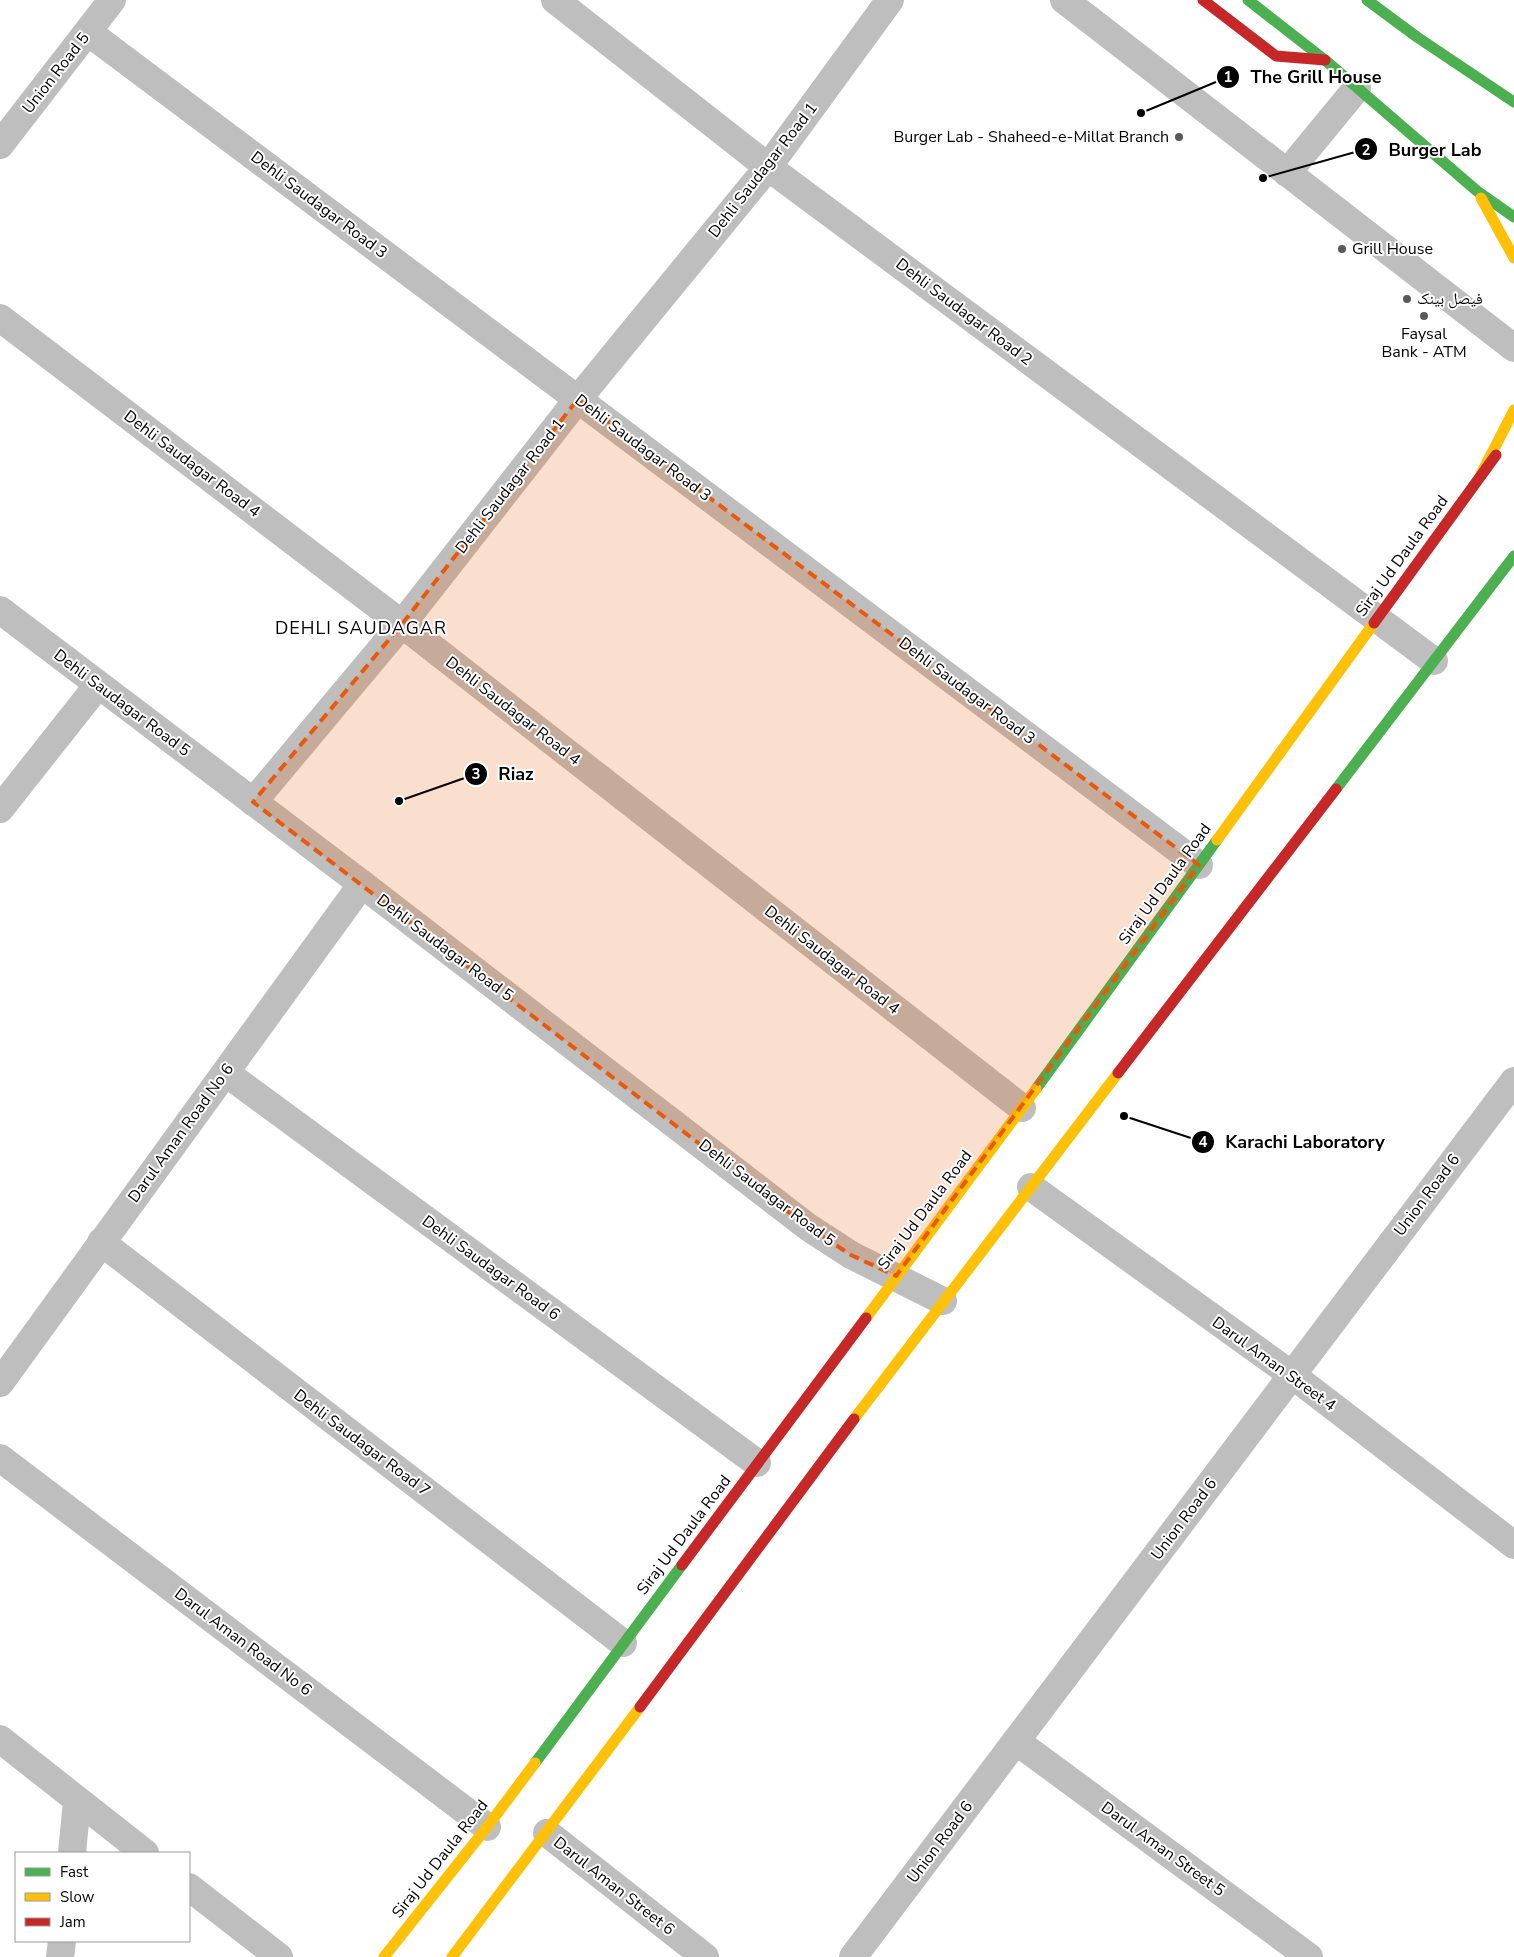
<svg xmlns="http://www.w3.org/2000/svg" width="1514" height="1957" viewBox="0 0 1514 1957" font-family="'Nunito Sans','Noto Naskh Arabic',sans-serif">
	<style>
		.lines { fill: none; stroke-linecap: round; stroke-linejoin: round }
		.street { stroke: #bebebe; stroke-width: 28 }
		.fast { stroke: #4caf50; stroke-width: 11 }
		.slow { stroke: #ffc107; stroke-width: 11 }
		.jam { stroke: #c62828; stroke-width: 11 }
		.marked { fill: #e8590c; fill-opacity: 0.2; stroke: #e8590c; stroke-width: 4; stroke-dasharray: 10 6; stroke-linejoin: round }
		.poi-dot { fill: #595959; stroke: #fff; stroke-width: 2 }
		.labels { text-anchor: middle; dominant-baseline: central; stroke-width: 4; stroke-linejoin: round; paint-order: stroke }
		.street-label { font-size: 16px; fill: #000; stroke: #fff }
		.poi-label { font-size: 16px; fill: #000; stroke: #fff; text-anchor: start }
		.neighbourhood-label { font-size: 18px; letter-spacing: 1px; fill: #000; stroke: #fff }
		.leader { fill: none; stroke: #000; stroke-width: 2 }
		.callout-dot { fill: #000; stroke: #fff; stroke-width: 2 }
		.mark-label { font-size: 15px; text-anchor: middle; font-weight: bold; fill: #fff }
		.callout-label { font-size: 18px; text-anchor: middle; font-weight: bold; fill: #000; stroke: #fff; stroke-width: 4; stroke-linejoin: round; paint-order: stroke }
	</style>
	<rect width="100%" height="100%" fill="#fff"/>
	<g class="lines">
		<g class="street">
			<polyline points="555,0 768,167 1434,661"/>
			<polyline points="1064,0 1514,348"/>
			<polyline points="88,32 1199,865"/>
			<polyline points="0,145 112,0"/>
			<polyline points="1287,173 1357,88"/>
			<polyline points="0,318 402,624 1022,1108"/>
			<polyline points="0,610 362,884 808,1227 851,1255 943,1301"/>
			<polyline points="253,802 402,624 578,399 768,167 890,0"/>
			<polyline points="0,809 98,685"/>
			<polyline points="226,1073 757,1463"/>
			<polyline points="1031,1187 1292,1375 1514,1545"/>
			<polyline points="101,1242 623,1643"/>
			<polyline points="0,1383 362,884"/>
			<polyline points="0,1458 487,1827"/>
			<polyline points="0,1739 145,1853"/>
			<polyline points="1016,1741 1309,1957"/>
			<polyline points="547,1833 705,1957"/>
			<polyline points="72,1853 77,1801"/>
			<polyline points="189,1887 279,1957"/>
			<polyline points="60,1957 62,1941"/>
			<polyline points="853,1957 1514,1081"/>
		</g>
		<g class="fast">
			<polyline points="1248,0 1325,60 1477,191 1514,217"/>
			<polyline points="1367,0 1417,37 1514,102"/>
			<polyline points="1336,789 1514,556"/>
			<polyline points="1036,1089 1217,840"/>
			<polyline points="535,1763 682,1565"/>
		</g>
		<g class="slow">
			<polyline points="1481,198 1514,258"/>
			<polyline points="1481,474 1514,410"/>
			<polyline points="1217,840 1374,623"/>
			<polyline points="866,1318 1036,1089"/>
			<polyline points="854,1419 1118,1073"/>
			<polyline points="384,1957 487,1827 535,1763"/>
			<polyline points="452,1957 640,1707"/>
		</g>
		<g class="jam">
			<polyline points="1203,0 1276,56 1325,60"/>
			<polyline points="1374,623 1496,455"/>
			<polyline points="1118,1073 1336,789"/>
			<polyline points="682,1565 866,1318"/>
			<polyline points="640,1707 854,1419"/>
		</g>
	</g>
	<path class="marked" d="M578,399L1199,865L896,1276L851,1255L808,1227L253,802L402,624Z"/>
	<g class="poi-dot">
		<circle cx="1179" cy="137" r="5"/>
		<circle cx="1342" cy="249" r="5"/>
		<circle cx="1407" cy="299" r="5"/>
		<circle cx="1424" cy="316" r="5"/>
	</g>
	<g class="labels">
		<g class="street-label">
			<text transform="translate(56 73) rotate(-52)">Union Road 5</text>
			<text transform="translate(763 170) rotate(-52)">Dehli Saudagar Road 1</text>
			<text transform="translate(319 205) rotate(37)">Dehli Saudagar Road 3</text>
			<text transform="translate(964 312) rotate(37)">Dehli Saudagar Road 2</text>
			<text transform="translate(643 448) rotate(37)">Dehli Saudagar Road 3</text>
			<text transform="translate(192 464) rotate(37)">Dehli Saudagar Road 4</text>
			<text transform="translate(510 486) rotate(-52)">Dehli Saudagar Road 1</text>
			<text transform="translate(1402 556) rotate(-54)">Siraj Ud Daula Road</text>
			<text transform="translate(967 691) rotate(37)">Dehli Saudagar Road 3</text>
			<text transform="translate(122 703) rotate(37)">Dehli Saudagar Road 5</text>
			<text transform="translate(513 711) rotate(38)">Dehli Saudagar Road 4</text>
			<text transform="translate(1165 884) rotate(-54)">Siraj Ud Daula Road</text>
			<text transform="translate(445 948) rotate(37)">Dehli Saudagar Road 5</text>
			<text transform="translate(832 960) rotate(38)">Dehli Saudagar Road 4</text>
			<text transform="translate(181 1133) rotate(-54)">Darul Aman Road No 6</text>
			<text transform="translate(767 1193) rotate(37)">Dehli Saudagar Road 5</text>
			<text transform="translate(1427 1195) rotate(-53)">Union Road 6</text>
			<text transform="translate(925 1210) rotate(-53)">Siraj Ud Daula Road</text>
			<text transform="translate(491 1268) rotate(36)">Dehli Saudagar Road 6</text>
			<text transform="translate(1274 1364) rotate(36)">Darul Aman Street 4</text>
			<text transform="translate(362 1443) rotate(37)">Dehli Saudagar Road 7</text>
			<text transform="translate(1184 1519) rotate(-53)">Union Road 6</text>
			<text transform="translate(684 1535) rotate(-53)">Siraj Ud Daula Road</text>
			<text transform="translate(243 1642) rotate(37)">Darul Aman Road No 6</text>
			<text transform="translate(940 1842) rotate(-53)">Union Road 6</text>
			<text transform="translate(1163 1849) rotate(36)">Darul Aman Street 5</text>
			<text transform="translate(440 1859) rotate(-52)">Siraj Ud Daula Road</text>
			<text transform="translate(614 1886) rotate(38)">Darul Aman Street 6</text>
		</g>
		<g class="poi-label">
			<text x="1169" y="137" text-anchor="end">Burger Lab - Shaheed-e-Millat Branch</text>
			<text x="1352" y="249">Grill House</text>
			<text x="1417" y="299">فیصل بینک</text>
			<text x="1424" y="334" text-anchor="middle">Faysal<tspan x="1424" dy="18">Bank - ATM</tspan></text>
		</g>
		<g class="neighbourhood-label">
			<text x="361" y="628">DEHLI SAUDAGAR</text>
		</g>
	</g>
	<path class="leader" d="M1141 113L1228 77M1263 178L1366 149M399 801L476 774M1124 1116L1203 1142"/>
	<g class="callout-dot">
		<circle cx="1141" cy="113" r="5"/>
		<circle cx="1263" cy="178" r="5"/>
		<circle cx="399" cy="801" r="5"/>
		<circle cx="1124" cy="1116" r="5"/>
		<circle cx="1228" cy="77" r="12"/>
		<circle cx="1366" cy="149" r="12"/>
		<circle cx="476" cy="774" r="12"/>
		<circle cx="1203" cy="1142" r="12"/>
	</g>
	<g class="mark-label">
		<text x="1228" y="82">1</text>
		<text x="1366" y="155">2</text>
		<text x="476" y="779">3</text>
		<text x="1203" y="1147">4</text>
	</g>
	<g class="callout-label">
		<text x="1316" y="83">The Grill House</text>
		<text x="1435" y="156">Burger Lab</text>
		<text x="516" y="780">Riaz</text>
		<text x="1305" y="1148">Karachi Laboratory</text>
	</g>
	<rect x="15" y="1852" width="175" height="90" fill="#ffffff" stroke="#999999"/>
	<rect x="25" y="1868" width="25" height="8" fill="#4caf50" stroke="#999999"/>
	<text x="60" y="1877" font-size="15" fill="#000000">Fast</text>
	<rect x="25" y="1893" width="25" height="8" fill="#ffc107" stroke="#999999"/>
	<text x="60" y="1902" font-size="15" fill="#000000">Slow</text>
	<rect x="25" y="1918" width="25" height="8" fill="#c62828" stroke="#999999"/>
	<text x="60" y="1927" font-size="15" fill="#000000">Jam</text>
</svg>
